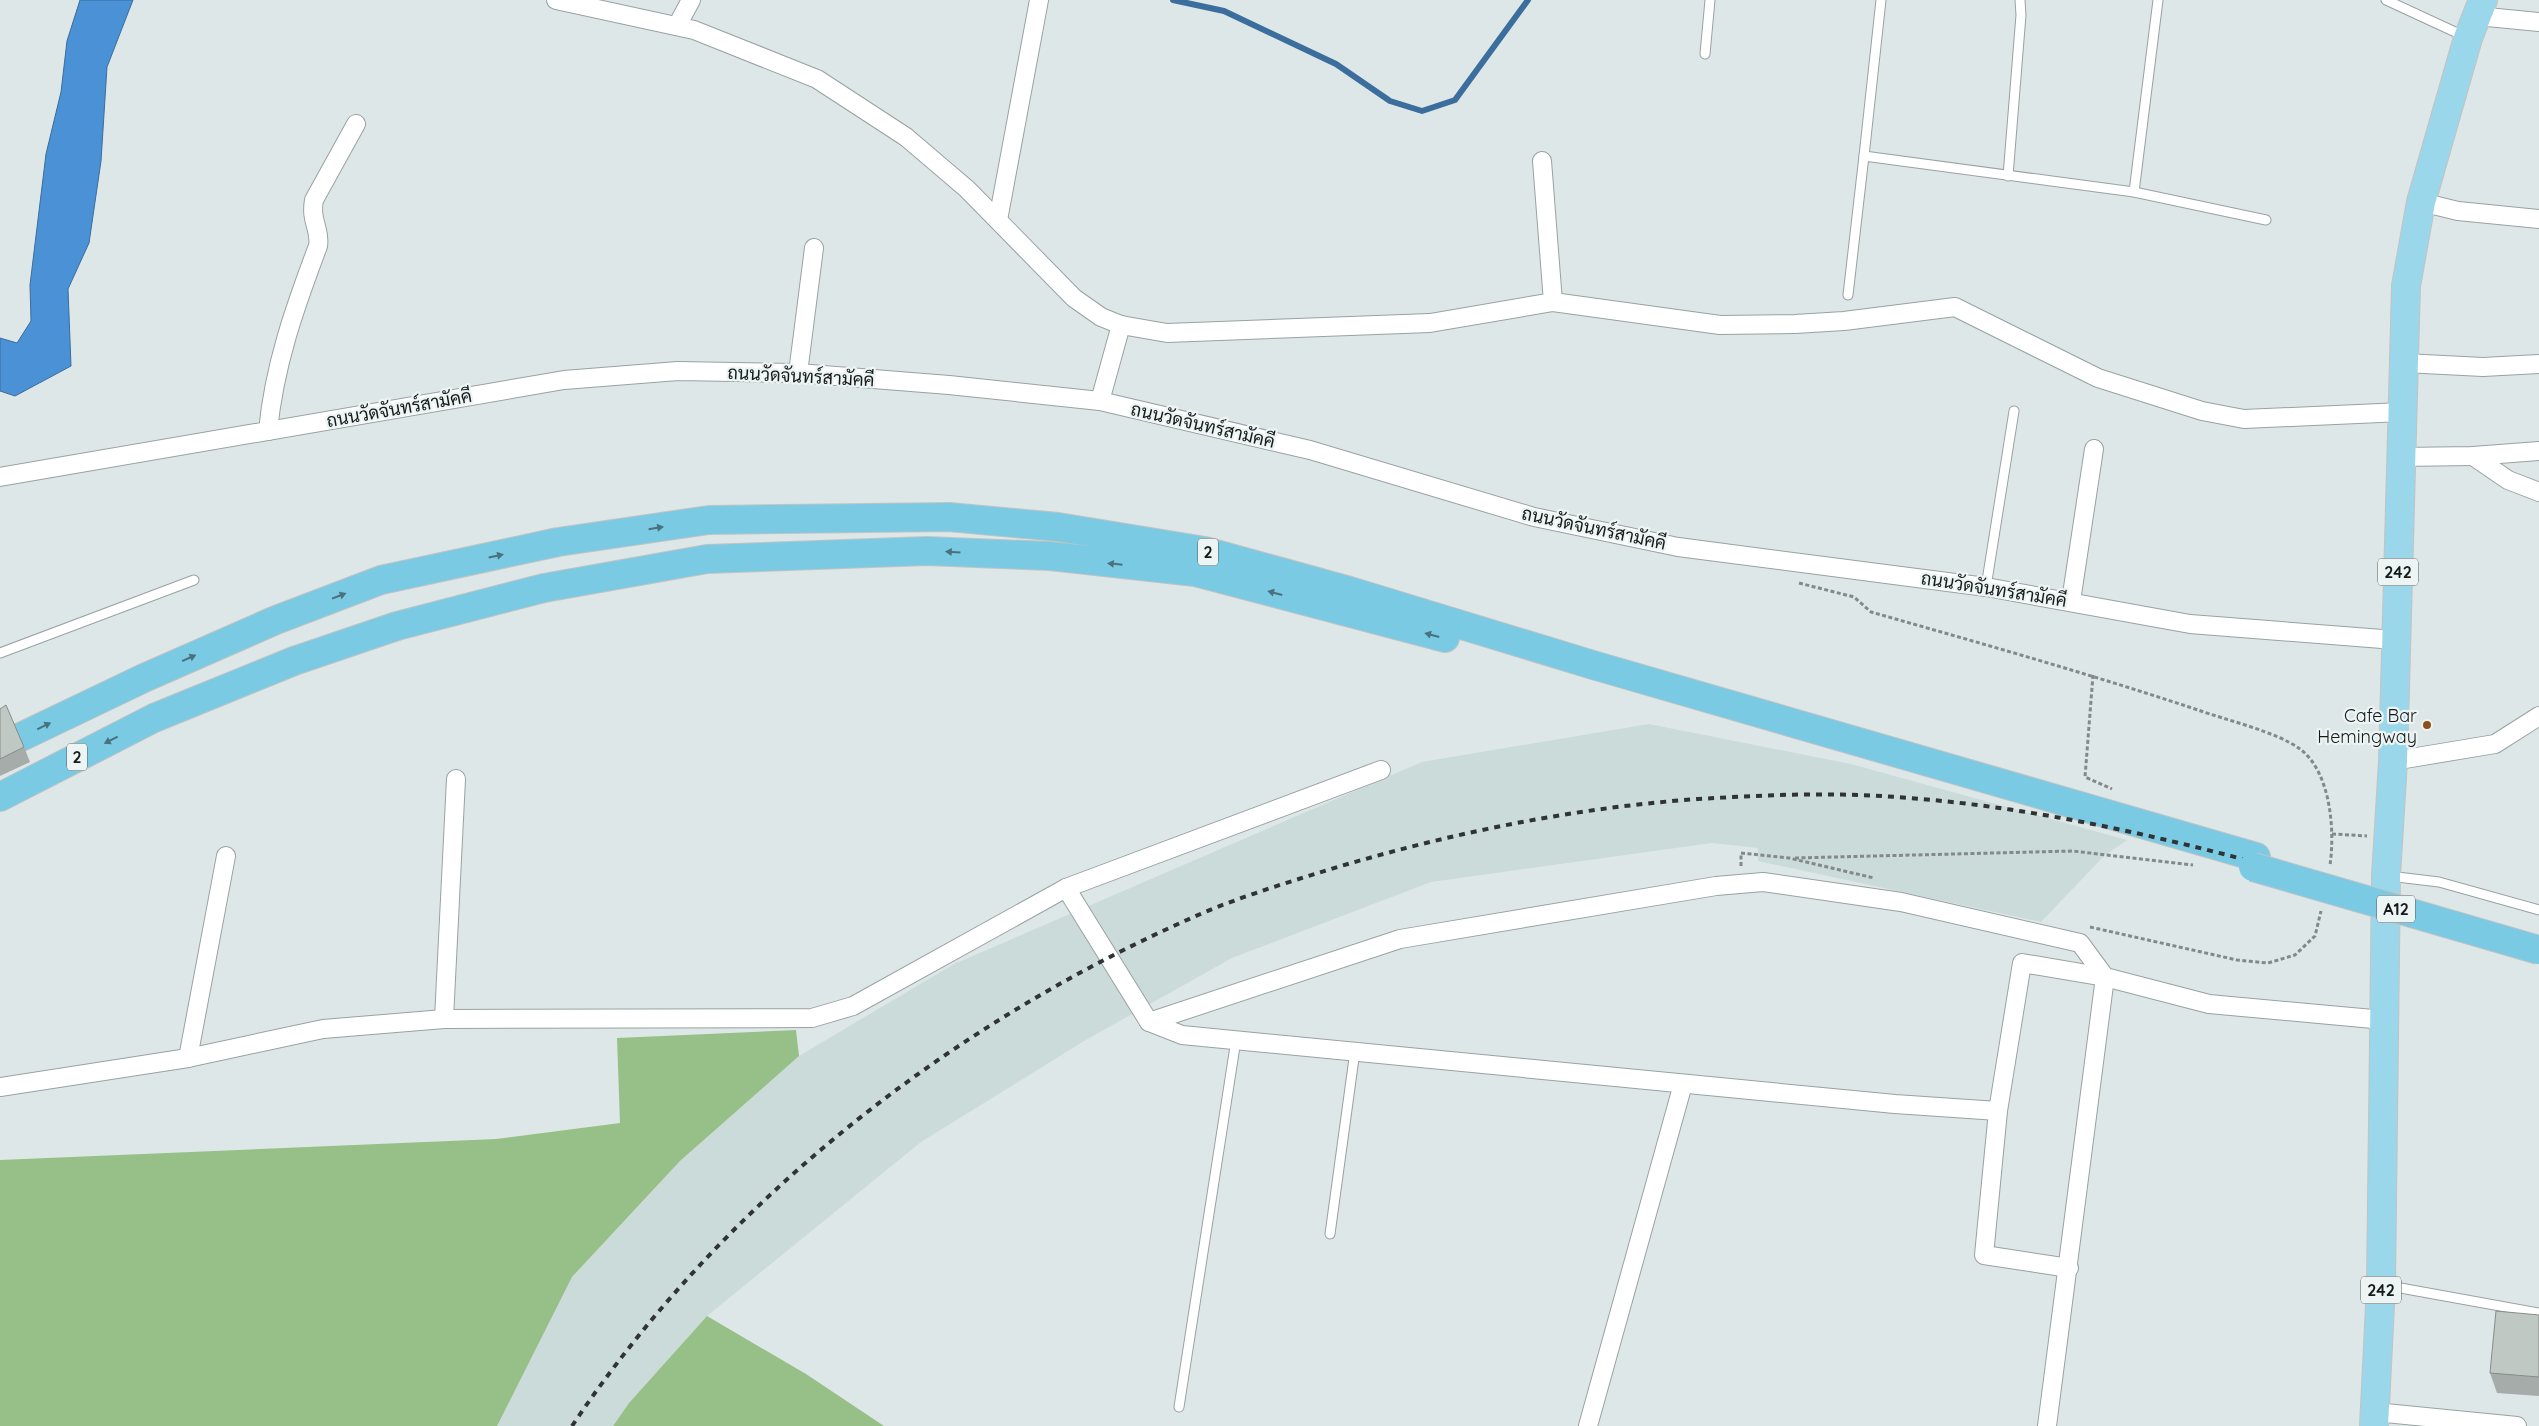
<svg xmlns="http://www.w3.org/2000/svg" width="2539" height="1426" viewBox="0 0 2539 1426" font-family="Quicksand,Sarabun,sans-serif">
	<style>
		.built { fill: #cadbda }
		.green { fill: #97c089 }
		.water { fill: #4a91d5; stroke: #3b6d9d }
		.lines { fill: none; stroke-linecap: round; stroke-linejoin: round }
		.stream { stroke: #3b6d9d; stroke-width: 6 }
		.service-casing { stroke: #99a2a1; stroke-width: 11 }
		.minor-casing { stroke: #99a2a1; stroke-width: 20 }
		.primary-casing { stroke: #c3c3c3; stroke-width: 30 }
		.trunk-casing { stroke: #c3c3c3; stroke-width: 30 }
		.path { stroke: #838989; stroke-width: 3; stroke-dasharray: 4 2.5; stroke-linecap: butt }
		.service { stroke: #fff; stroke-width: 9 }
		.minor { stroke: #fff; stroke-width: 18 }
		.primary { stroke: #9bd7ea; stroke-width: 28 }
		.trunk { stroke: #7acae3; stroke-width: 28 }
		.rail { stroke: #2f3333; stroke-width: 4; stroke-dasharray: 6 6; stroke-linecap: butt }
		.trunk-bridge-casing { stroke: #c3c3c3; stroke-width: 30; stroke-linecap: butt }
		.trunk-bridge { stroke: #7acae3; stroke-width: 28 }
		.wall { fill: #a5aca9 }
		.building { fill: #c0c8c4; stroke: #868c89 }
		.oneway { fill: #48727e }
		.poi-dot { fill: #8e4d19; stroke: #ecf4f4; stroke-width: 2 }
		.labels { text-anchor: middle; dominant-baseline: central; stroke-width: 4.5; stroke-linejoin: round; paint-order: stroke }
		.shield { fill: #ecf4f4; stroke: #575b5b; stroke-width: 1 }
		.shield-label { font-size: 16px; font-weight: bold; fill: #171a1a }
		.street-label { font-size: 18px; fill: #171a1a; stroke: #ecf4f4 }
		.poi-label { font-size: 18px; fill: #171a1a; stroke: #ecf4f4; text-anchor: end }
	</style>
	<rect width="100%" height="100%" fill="#dee7e7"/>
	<polygon class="built" points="1649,724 1851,764 2127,840 2104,856 2041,922 1758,861 1758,848 1712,843 1431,882 1232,958 1084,1041 921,1142 707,1316 629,1403 613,1426 471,1426 572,1277 680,1161 799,1056 954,964 1422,762"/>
	<g class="green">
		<polygon points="796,1030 799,1056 680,1161 572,1277 497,1426 0,1426 0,1160 496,1139 620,1123 617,1038"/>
		<polygon points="707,1316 806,1374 884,1426 613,1426 629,1403"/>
	</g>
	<polygon class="water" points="80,0 133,0 107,67 101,161 89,243 68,289 71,366 15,396 0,391 0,338 17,343 31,321 30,285 46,154 61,92 67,41"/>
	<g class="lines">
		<polyline class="stream" points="1173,0 1224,11 1336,64 1390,101 1422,111 1455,100 1528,0"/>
		<defs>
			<g id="service">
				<polyline points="1881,0 1864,156 2134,192 2266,220"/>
				<polyline points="2386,0 2466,37"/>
				<polyline points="1705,54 1710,0"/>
				<polyline points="2008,176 2021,15 2020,0"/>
				<polyline points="2134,192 2158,0"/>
				<polyline points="1848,295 1864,156"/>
				<polyline points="1986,587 2014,411"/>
				<polyline points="0,653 194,580"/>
				<polyline points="2389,876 2439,882 2539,910"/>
				<polyline points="1330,1234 1355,1051"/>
				<polyline points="2384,1285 2539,1313"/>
				<polyline points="1179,1407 1236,1040"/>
			</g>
			<g id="minor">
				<polyline points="556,0 694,30 817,79 906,137 967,189 1074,298 1101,317 1121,325 1167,333 1430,323 1553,302 1720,325 1795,324 1844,321 1955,307 2098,378 2202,411 2244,419 2402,412"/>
				<polyline points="2477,16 2539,22"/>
				<polyline points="677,26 691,0"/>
				<polyline points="1542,161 1553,302"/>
				<polyline points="2421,202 2458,211 2539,219"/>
				<polyline points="998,220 1039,0"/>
				<polyline points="2404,363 2483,367 2539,364"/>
				<polyline points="798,373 814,248"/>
				<polyline points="1100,401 1121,325"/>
				<path d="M268,431C274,366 295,307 318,246C321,229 310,222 314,200L356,124"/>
				<polyline points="2473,456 2508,480 2539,492"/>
				<polyline points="2401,457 2473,456 2539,451"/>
				<polyline points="0,477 564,380 678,371 798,373 949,385 1100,401 1310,450 1534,517 1678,547 1986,587 2190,624 2395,640"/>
				<polyline points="2071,601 2094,449"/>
				<polyline points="2393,761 2495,744 2539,716"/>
				<polyline points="1066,888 1149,1022 1182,1035 1895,1104 1998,1111 2022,963 2105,977 2047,1426"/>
				<polyline points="444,1019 456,779"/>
				<polyline points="1149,1022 1400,939 1716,886 1763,882 1901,902 2080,943 2105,977 2209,1004 2384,1020"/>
				<polyline points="188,1058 226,856"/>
				<polyline points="0,1087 188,1058 323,1029 444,1019 812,1018 853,1006 1066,888 1381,770"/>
				<polyline points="1998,1111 1984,1255 2069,1268"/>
				<polyline points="2375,1412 2517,1426"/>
				<polyline points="1588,1426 1683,1084"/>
			</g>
			<polyline id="primary" points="2374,1426 2381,1285 2386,876 2393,761 2406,286 2421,202 2468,38 2483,0"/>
			<g id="trunk">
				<polyline points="0,747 144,678 276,620 381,580 558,542 709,520 949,517 1058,527 1205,551 1350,591 1593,665 2256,857"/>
				<polyline points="0,797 154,718 294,661 397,626 544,588 707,559 927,551 1050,556 1195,572 1445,638"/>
			</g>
		</defs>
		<use href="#service" class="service-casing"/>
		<use href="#minor" class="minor-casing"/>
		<use href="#primary" class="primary-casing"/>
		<use href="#trunk" class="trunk-casing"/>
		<g class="path">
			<path d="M1799,583L1854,597L1871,612C1980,643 2090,674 2198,710C2226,720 2277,732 2300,749C2331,772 2335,831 2330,865"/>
			<polyline points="2093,675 2085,777 2112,789"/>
			<polyline points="2332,834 2367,836"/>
			<polyline points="1795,858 2073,851 2193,865"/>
			<polyline points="1741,866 1741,853 1789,858 1874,878"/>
			<polyline points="2090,927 2237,960 2268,963 2295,955 2315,936 2321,911"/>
		</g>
		<use href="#service" class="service"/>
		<use href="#minor" class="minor"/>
		<use href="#primary" class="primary"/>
		<use href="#trunk" class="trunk"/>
		<path class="rail" d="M572,1426C725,1198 955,1020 1205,912C1246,895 1289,882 1331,869C1451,833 1572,808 1698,799C1764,795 1830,792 1896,797C2116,812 2328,883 2539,945"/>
		<defs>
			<polyline id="trunk-bridge" points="2253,867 2539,950"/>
		</defs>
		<use href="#trunk-bridge" class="trunk-bridge-casing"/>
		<use href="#trunk-bridge" class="trunk-bridge"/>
	</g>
	<g class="wall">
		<polygon points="0,709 24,747 30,762 0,776"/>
		<polygon points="2539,1315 2539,1396 2497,1393 2490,1373"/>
	</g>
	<g class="building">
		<polygon points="6,705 24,747 0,759 0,709"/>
		<polygon points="2496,1311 2539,1315 2539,1377 2490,1373"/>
	</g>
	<defs><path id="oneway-solid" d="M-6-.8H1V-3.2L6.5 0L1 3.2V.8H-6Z" transform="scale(1.25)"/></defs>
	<g class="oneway">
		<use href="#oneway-solid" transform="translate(656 528) rotate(-9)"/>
		<use href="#oneway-solid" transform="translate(953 552) rotate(-177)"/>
		<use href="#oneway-solid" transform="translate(496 556) rotate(-12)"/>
		<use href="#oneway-solid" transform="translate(1115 564) rotate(-174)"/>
		<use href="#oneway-solid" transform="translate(1275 593) rotate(-165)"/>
		<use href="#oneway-solid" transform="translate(339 596) rotate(-21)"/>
		<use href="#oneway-solid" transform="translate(1432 635) rotate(-165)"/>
		<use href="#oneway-solid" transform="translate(189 658) rotate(-24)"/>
		<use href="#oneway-solid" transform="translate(44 726) rotate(-26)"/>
		<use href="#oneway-solid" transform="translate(111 740) rotate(153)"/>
	</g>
	<circle class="poi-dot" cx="2427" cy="725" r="5"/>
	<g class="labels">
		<g class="shield">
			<rect x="1198" y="538.5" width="20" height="27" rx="4"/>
			<rect x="2378" y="558.5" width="40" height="27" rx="4"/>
			<rect x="67" y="743.5" width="20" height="27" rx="4"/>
			<rect x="2377" y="895.5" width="38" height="27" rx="4"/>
			<rect x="2361" y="1276.5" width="40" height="27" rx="4"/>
		</g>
		<g class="shield-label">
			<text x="1208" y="552">2</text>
			<text x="2398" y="572">242</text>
			<text x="77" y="757">2</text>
			<text x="2396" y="909">A12</text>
			<text x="2381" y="1290">242</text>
		</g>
		<g class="street-label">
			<text transform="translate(801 376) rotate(3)">ถนนวัดจันทร์สามัคคี</text>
			<text transform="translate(399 408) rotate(-10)">ถนนวัดจันทร์สามัคคี</text>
			<text transform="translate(1203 425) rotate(13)">ถนนวัดจันทร์สามัคคี</text>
			<text transform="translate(1594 528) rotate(12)">ถนนวัดจันทร์สามัคคี</text>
			<text transform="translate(1994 589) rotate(9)">ถนนวัดจันทร์สามัคคี</text>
		</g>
		<g class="poi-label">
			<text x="2417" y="715">Cafe Bar<tspan x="2417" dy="21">Hemingway</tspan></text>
		</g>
	</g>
</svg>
